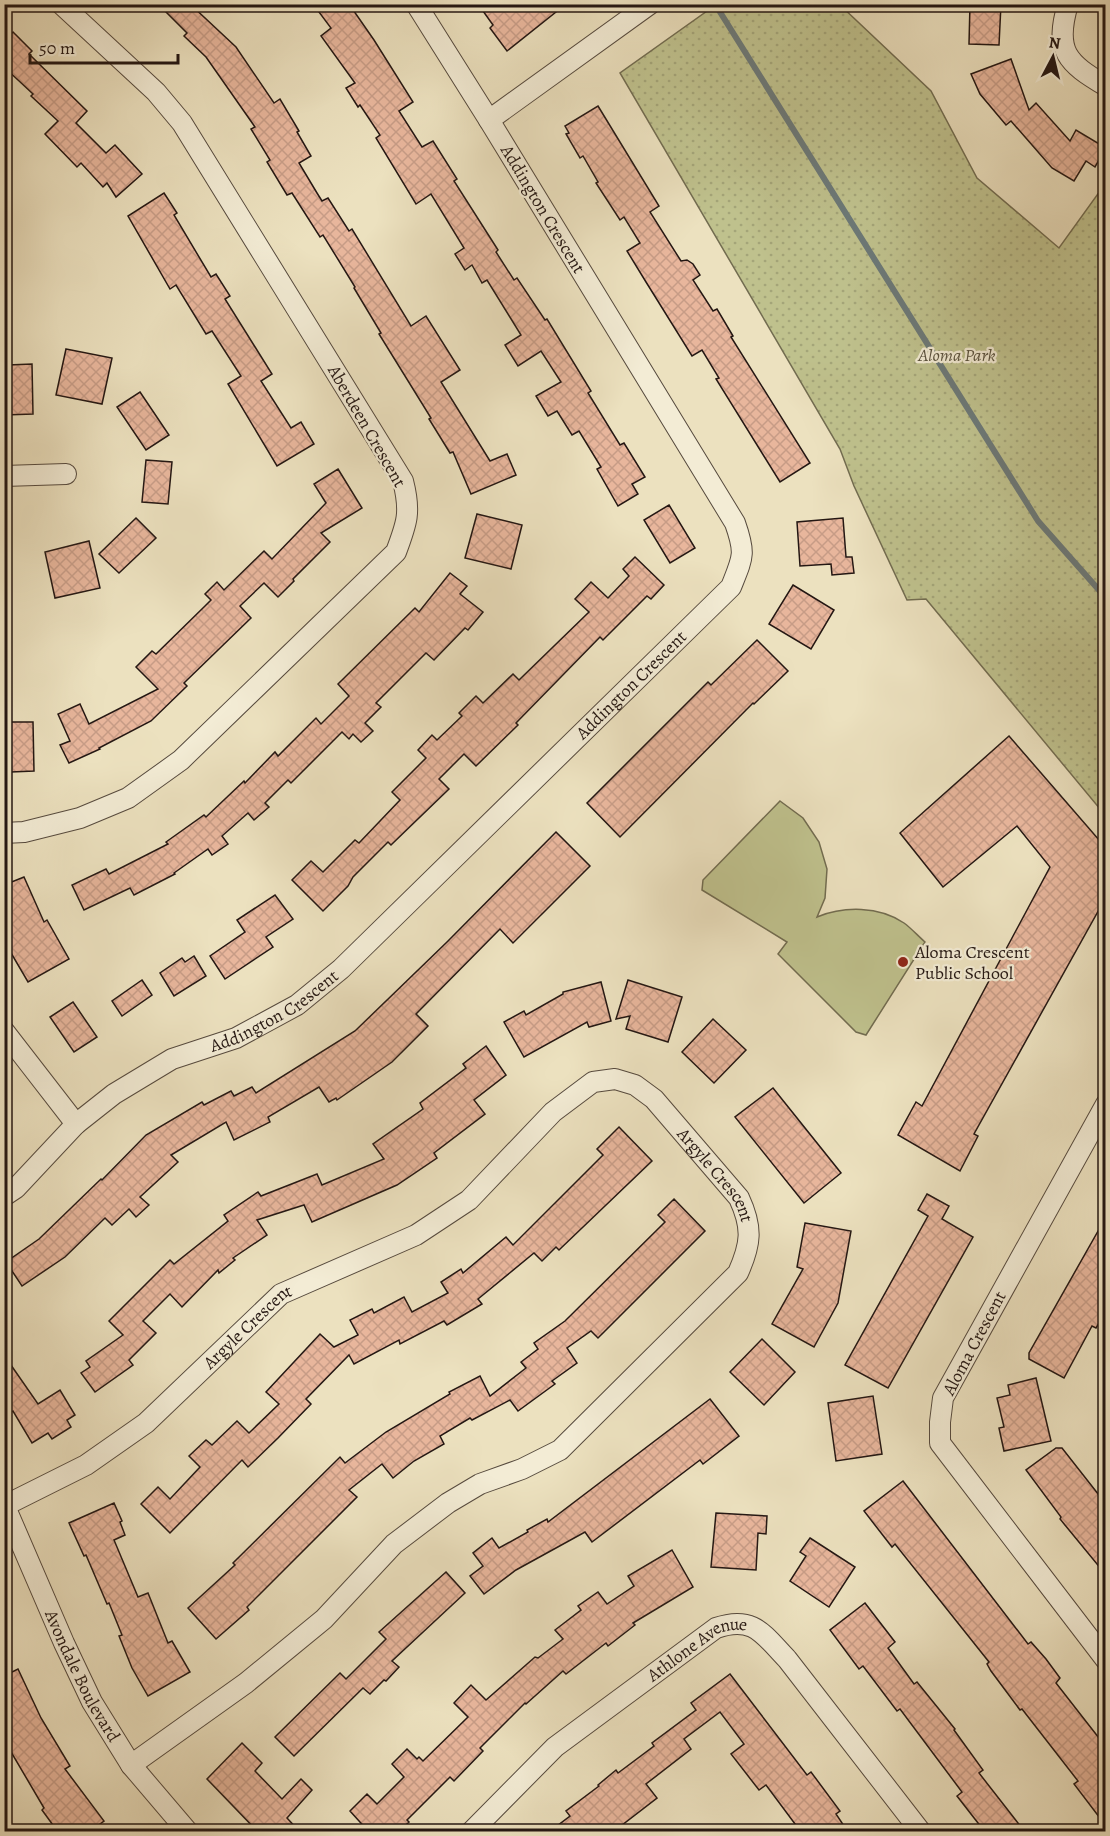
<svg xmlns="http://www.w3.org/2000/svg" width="1110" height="1836" viewBox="0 0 1110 1836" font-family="Alegreya,serif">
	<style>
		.grass { fill: url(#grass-dots); stroke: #726c50; stroke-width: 1.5 }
		.garden { fill: #bfc18d; stroke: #726c50; stroke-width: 1.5 }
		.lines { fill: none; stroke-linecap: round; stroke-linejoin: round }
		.stream { stroke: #6c7978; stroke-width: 6 }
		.building { fill: url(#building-cross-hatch); stroke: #241713; stroke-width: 1.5 }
		.minor-casing { stroke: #564a3e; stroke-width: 22 }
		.minor { stroke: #f3ecd5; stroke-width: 20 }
		.poi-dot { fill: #8f2418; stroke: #f3ecd5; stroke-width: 2 }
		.labels { text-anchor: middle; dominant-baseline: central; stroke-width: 4.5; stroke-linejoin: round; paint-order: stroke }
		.street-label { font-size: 18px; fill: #241713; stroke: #f3ecd5 }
		.park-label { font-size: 18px; font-style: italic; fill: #5a523e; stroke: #f3ecd5 }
		.poi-label { font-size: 18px; fill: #241713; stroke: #f3ecd5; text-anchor: start }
	</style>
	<defs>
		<pattern id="grass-dots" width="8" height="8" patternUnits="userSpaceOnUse" patternTransform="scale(1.5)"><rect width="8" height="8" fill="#bfc18d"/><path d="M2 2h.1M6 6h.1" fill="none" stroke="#a4a579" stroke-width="1.8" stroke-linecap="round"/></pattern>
		<pattern id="building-cross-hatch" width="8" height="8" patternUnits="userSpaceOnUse" patternTransform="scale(1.5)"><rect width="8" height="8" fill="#e8b69c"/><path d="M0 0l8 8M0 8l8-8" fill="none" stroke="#c79c86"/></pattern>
	</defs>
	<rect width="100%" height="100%" fill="#ece1bf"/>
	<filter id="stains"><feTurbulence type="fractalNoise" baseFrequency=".00333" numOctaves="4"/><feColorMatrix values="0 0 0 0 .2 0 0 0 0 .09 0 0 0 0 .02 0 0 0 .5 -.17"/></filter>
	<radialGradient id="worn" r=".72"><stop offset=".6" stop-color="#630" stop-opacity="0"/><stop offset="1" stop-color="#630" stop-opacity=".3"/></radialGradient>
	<polygon class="grass" points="717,4 840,5 931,91 977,178 1059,248 1105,184 1105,815 926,599 907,600 854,486 840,449 620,73"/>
	<path class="garden" d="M780,801L803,818L819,842L827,869L825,898L817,917C844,906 879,906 904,923C911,928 918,936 925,942L866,1035L856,1032L778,954L787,942L702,890L703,880Z"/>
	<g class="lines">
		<polyline class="stream" points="715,4 1038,521 1106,598"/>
	</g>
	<g class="building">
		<polygon points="158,4 190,4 236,47 274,103 280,99 299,131 297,132 311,156 299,163 317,193 322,201 328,198 349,231 352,229 411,326 426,316 460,370 441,382 490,461 507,454 516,475 471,494 453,452 450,453 429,419 431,418 379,334 381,333 354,288 355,287 323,235 320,237 292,193 287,195 267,162 270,160 251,129 255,127 206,57 184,36 187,33"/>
		<polygon points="313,4 349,4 374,40 413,102 399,111 422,147 433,141 457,179 454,181 498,250 496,252 514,280 517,278 545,320 547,319 591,391 588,393 620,445 624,443 645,477 632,484 638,494 618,506 597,469 601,467 579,431 572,435 557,411 548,416 536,396 561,382 541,351 518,366 505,345 521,335 487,280 482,283 472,265 465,270 455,254 464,248 431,194 416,204 376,138 380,135 360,105 358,107 346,88 355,83 321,36 331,28"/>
		<polygon points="478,4 566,4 507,51 490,28 493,25"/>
		<polygon points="970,4 1001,4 999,45 969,44"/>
		<polygon points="13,32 32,51 29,54 87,111 76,123 106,153 115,145 142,174 116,197 107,183 103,187 81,163 77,167 45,134 58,121 31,96 33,94 4,67 4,41"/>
		<polygon points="1011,59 1029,110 1036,103 1070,141 1076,130 1106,148 1095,167 1086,161 1074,181 1052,168 1011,121 1006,125 980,94 971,74"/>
		<polygon points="598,106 659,206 650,212 681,261 687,260 693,264 700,275 693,280 713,311 717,309 733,336 731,337 810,463 780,482 716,379 719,378 702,350 692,356 646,282 627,251 640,243 624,217 620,220 596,183 598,182 583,156 580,158 566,134 569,133 565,126"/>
		<polygon points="164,193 177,213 174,215 211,277 216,274 230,296 225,299 272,374 261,381 291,428 301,422 314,444 277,466 228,384 241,376 212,331 206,334 176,285 170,289 128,216"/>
		<polygon points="66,349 112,358 102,404 56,395"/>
		<polygon points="32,364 33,414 4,415 4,394 8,394 8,365"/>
		<polygon points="140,392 169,435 146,450 117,407"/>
		<polygon points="146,460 172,462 168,504 142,502"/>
		<polygon points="338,469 362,508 321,533 330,542 293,579 294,581 278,597 264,583 240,606 251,618 184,683 187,686 151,721 99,748 100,749 69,763 60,745 70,741 58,714 80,704 89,724 158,689 136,667 152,651 156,654 205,606 211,600 205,594 217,582 224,590 264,551 272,559 326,503 314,484"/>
		<polygon points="669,505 695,548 670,563 644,520"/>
		<polygon points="477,514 522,525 511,569 465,558"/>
		<polygon points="136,518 156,538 119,573 99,554"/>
		<polygon points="843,518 846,557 852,557 854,573 832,575 831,564 800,566 797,522"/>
		<polygon points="89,541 100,588 55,598 45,552"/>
		<polygon points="635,557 664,585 651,599 647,596 603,640 600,637 516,723 518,725 476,766 464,754 439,779 449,789 391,845 388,842 353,877 348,886 323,911 292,880 311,861 323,872 355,840 359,843 400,800 392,792 426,758 418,750 432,735 437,740 462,716 459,713 476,696 483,703 513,674 519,680 589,612 575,599 591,582 608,598 629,576 623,569"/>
		<polygon points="450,573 467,586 460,594 483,612 468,630 465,628 434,660 426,653 376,703 381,707 365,723 373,731 361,742 353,734 349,739 342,732 291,783 288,780 265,803 269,807 254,820 248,813 222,836 228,844 212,855 208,849 174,873 175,874 134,895 130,888 84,910 72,885 106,869 109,874 168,844 166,842 204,815 206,817 244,781 245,783 275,752 278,756 316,718 321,724 349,696 338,684 415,608 419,612"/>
		<polygon points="793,585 834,610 811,649 769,624"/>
		<polygon points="757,640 788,671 754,704 753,703 620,837 587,803 708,682 711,685"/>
		<polygon points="9,722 33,722 34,771 11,772"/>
		<polygon points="1009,736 1106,848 1106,897 974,1134 978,1136 960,1171 898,1135 916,1102 922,1106 1050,867 1017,826 943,887 900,833"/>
		<polygon points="556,832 590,866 513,943 500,929 416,1014 428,1026 392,1062 337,1100 336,1098 329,1102 319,1087 268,1117 270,1122 234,1140 226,1122 171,1155 178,1162 140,1197 149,1205 136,1217 129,1209 112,1225 105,1218 65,1257 22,1286 6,1262 39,1239 101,1179 102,1180 146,1135 202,1102 204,1105 231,1091 234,1096 252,1087 256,1093 355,1031 447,942"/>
		<polygon points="24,877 44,922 47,920 69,959 28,982 4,941 4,885"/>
		<polygon points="275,895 293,919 266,937 273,947 225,979 210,956 245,932 237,920"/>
		<polygon points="194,956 206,976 174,996 160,973 182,958 185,962"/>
		<polygon points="142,980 152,995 122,1016 112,1001"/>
		<polygon points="628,980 682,997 668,1042 626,1029 630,1016 616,1019"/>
		<polygon points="601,982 611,1021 589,1027 587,1022 524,1057 504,1022 524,1011 526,1015 563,994 563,992"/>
		<polygon points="73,1002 97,1037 74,1052 50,1017"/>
		<polygon points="713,1019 746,1050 714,1083 682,1052"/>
		<polygon points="486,1046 506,1075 474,1100 485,1114 434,1153 437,1158 397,1185 312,1222 304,1205 257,1220 267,1235 233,1258 235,1260 219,1273 218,1270 182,1307 170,1294 143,1321 156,1333 129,1360 133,1365 95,1392 81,1373 90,1367 86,1361 123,1335 109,1321 170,1260 174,1264 228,1221 224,1215 258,1192 261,1196 317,1174 322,1185 384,1159 373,1144 423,1109 420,1103 466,1068 463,1064"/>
		<polygon points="773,1088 841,1173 804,1203 735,1117"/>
		<polygon points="619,1127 652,1161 559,1250 556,1247 542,1261 534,1253 478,1299 482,1304 447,1325 444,1321 400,1344 399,1340 354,1364 349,1355 306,1399 311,1404 278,1438 248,1467 242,1460 170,1533 141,1504 158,1487 170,1499 200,1467 189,1456 206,1440 212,1445 237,1421 249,1433 279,1404 266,1392 320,1334 334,1347 358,1335 350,1320 372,1309 374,1313 404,1297 412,1312 448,1293 441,1282 461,1269 463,1273 506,1237 513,1245 603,1155 597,1149"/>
		<polygon points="927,1194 949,1206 942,1219 973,1237 888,1388 845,1365 928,1216 918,1210"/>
		<polygon points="674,1199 705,1231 598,1338 591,1331 567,1348 577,1363 552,1381 555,1384 518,1411 510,1400 472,1420 470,1418 440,1436 444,1444 414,1461 393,1478 382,1464 349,1490 357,1497 247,1607 249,1610 216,1639 188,1608 235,1565 233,1563 340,1457 345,1463 386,1432 450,1394 449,1392 480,1376 490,1396 526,1368 521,1362 538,1349 534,1343 565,1321 665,1222 658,1215"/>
		<polygon points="1106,1217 1106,1312 1096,1328 1092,1326 1064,1378 1029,1359 1029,1353"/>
		<polygon points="805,1223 851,1231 838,1303 814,1347 772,1324 803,1269 797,1267"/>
		<polygon points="762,1339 795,1372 764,1405 730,1372"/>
		<polygon points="4,1355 38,1404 60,1390 75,1415 67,1420 71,1427 52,1439 48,1433 32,1443 13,1411 4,1417"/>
		<polygon points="1036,1378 1051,1441 1004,1451 999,1428 1004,1427 997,1398 1010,1395 1008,1385"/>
		<polygon points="873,1396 882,1454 836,1461 828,1403"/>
		<polygon points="710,1399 739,1436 703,1464 700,1460 592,1542 585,1532 516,1570 484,1594 470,1576 483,1566 473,1553 492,1538 499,1548 528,1532 527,1530 547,1519 548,1522"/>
		<polygon points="1056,1448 1062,1448 1106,1504 1106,1575 1060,1519 1061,1517 1026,1470"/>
		<polygon points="903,1481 1028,1644 1031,1642 1046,1659 1060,1678 1056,1683 1106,1747 1106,1826 1074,1784 1078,1781 1022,1709 1020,1710 991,1671 987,1664 989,1662 895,1544 892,1547 864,1511"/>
		<polygon points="114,1503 122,1521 120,1522 125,1535 114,1540 138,1597 148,1593 168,1643 172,1641 190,1672 148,1696 132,1668 119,1636 122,1635 109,1603 107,1604 86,1555 84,1556 69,1523"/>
		<polygon points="716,1513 767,1516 766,1534 758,1533 756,1570 711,1567"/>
		<polygon points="810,1538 855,1567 829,1607 790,1581 806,1556 800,1552"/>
		<polygon points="672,1550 693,1587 633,1623 635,1625 608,1646 606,1643 566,1674 563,1671 526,1704 525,1703 480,1748 483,1751 454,1781 450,1777 407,1820 409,1822 399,1832 369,1832 350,1811 367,1794 377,1804 404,1777 392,1764 407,1749 417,1759 419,1757 423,1761 468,1717 454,1703 471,1685 486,1700 535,1657 538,1658 563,1639 555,1630 581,1610 578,1606 598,1592 607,1604 634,1586 628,1576"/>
		<polygon points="446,1572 465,1593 392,1661 399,1667 386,1681 384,1680 370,1694 363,1688 294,1756 275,1737 340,1673 346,1679 386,1639 379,1632"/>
		<polygon points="865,1603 895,1642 888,1648 914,1684 917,1682 955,1729 954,1730 983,1770 979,1773 1025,1832 985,1832 957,1796 962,1792 900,1709 897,1711 863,1666 859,1669 830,1630"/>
		<polygon points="18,1669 41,1718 70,1766 65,1769 104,1821 89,1832 58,1832 42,1810 44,1808 4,1740 4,1676"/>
		<polygon points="730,1674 807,1775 811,1772 840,1811 836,1814 848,1832 801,1832 766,1785 759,1790 731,1754 744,1744 720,1712 684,1739 691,1749 646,1784 657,1798 613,1832 549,1832 570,1816 566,1811 599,1786 598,1785 616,1770 618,1773 654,1746 652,1743 696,1710 691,1703"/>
		<polygon points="242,1743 262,1763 255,1771 282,1799 301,1779 312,1790 287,1818 300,1832 258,1832 207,1779"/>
	</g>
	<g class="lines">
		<defs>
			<g id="minor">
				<path d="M1068,4C1054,51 1067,63 1106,86"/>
				<polyline points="489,120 650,4"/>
				<polyline points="4,476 66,474"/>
				<path d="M4,833L24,832L80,818L128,798L181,760L396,552C407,523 411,512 403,481L182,123L156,92L61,4"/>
				<polyline points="4,1031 76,1124"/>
				<polyline points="1106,1104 943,1398 940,1422 940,1443 1106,1660"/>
				<path id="s1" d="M4,1196L16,1188L76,1124L114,1094L172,1059L236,1038L297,1005L341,969L731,587C743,557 746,554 735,523L489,120L416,4"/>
				<path id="s2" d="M4,1504L64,1643L92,1702L131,1765L188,1832"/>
				<path id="s3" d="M6,1505L86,1465L146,1423L281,1294L416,1235L469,1200L553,1112L593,1082L615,1079L635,1085L654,1099L739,1198C753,1228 751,1244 738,1273L560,1450L522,1469L480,1484L448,1503L394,1544L324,1619L246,1683L131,1765"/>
				<path id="s4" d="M471,1832L555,1747L716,1628C753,1615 763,1634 787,1659L921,1832"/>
			</g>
		</defs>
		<use href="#minor" class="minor-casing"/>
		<use href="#minor" class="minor"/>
	</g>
	<circle class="poi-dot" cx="903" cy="962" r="6"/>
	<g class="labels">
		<g class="street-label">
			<text transform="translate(543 209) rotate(59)">Addington Crescent</text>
			<text transform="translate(367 426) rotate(60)">Aberdeen Crescent</text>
			<text stroke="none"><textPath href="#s1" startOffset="818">Addington Crescent</textPath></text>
			<text stroke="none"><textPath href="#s1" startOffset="332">Addington Crescent</textPath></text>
			<text stroke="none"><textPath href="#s3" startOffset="897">Argyle Crescent</textPath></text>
			<text stroke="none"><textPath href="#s3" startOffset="303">Argyle Crescent</textPath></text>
			<text transform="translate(974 1343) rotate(-62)">Aloma Crescent</text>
			<text stroke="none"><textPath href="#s4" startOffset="294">Athlone Avenue</textPath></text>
			<text stroke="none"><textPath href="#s2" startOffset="189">Avondale Boulevard</textPath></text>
		</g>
		<g class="park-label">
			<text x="957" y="355">Aloma Park</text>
		</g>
		<g class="poi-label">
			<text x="915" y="952">Aloma Crescent<tspan x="915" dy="21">Public School</tspan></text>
		</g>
	</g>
	<rect width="1110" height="1836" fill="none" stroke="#ece1bf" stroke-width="24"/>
	<rect x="6" y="6" width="1098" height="1824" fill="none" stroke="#241713" stroke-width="3"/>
	<rect x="12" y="12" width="1086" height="1812" fill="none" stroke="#241713" stroke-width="1.5"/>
	<g transform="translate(1053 57) rotate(7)" stroke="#f3ecd5" stroke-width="4.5" paint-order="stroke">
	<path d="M0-4.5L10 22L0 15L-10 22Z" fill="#241713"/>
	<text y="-9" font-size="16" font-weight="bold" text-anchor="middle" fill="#241713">N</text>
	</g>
	<path d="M30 54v9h148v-9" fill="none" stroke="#241713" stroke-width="3"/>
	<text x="39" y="54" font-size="18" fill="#241713" stroke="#f3ecd5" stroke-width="4.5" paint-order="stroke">50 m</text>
	<rect width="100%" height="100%" filter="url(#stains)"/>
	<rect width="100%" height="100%" fill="url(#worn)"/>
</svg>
